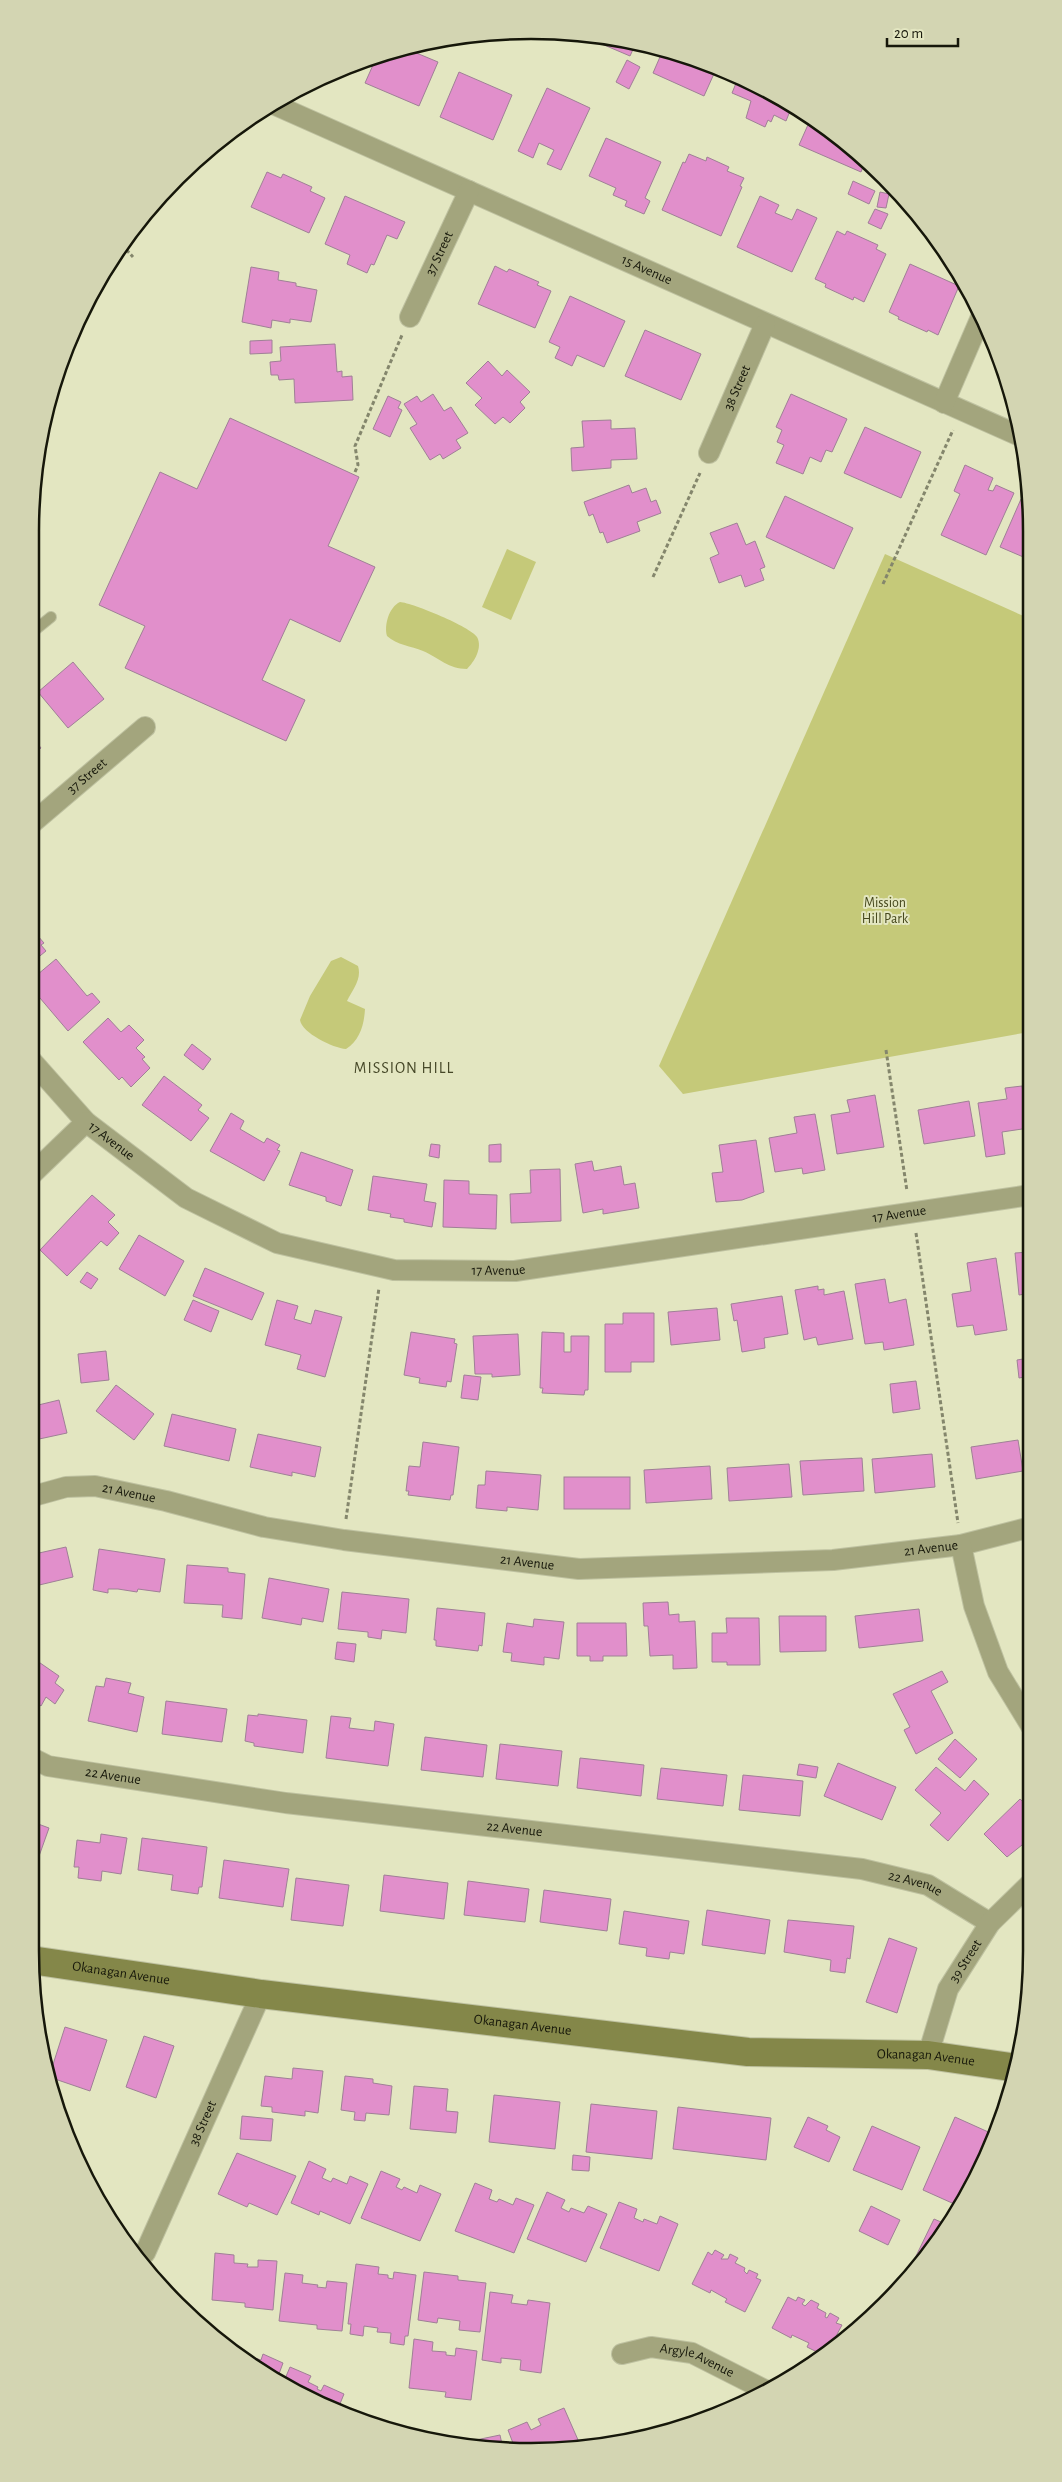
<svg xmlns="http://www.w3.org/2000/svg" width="1062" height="2482" viewBox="0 0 1062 2482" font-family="'Alegreya Sans',sans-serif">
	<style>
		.green { fill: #c5c979 }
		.building { fill: #e18fcb; stroke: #9f8096 }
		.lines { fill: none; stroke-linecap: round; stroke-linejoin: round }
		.lane-casing { stroke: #bec1a0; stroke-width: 12 }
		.street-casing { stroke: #bec1a0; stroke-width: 22 }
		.secondary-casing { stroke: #bec1a0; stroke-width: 30 }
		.path { stroke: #84866c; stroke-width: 3; stroke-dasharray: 4 2.5; stroke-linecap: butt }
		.lane { stroke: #a3a57d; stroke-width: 10 }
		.street { stroke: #a3a57d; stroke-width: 20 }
		.secondary { stroke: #848749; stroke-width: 28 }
		.labels { text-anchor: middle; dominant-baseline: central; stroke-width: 4; stroke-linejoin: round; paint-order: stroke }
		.street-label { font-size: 14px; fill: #16170a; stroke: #e3e6c1 }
		.park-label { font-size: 14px; fill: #46481d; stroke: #e3e6c1 }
		.quarter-label { font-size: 16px; letter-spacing: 1px; fill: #464828; stroke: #e3e6c1 }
		.rim { fill: none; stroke: #16170a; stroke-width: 2.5 }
	</style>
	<rect width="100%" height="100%" fill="#e3e6c1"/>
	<g class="green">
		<polygon points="507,549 536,562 511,620 482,607"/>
		<polygon points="885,554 1028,618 1029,1032 683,1094 659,1066"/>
		<path d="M400,602C413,603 471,627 477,637C483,648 474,662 467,669C449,669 439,658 423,651C411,646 397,645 387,636C384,625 389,607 400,602Z"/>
		<path d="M341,957L358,966C362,979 353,989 347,1001L365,1009C364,1025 360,1040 346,1049C333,1048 302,1033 300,1020L310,996L331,961Z"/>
	</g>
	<g class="building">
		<polygon points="584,34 597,34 636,43 630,56 583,36"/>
		<polygon points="402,47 438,62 419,106 365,83 377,56"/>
		<polygon points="663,50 692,57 717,67 704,96 653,73"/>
		<polygon points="627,60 640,67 629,89 616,82"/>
		<polygon points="459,72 512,95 493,140 440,117"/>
		<polygon points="739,76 753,82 792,106 786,121 774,115 771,122 768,120 765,127 746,118 751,101 732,93"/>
		<polygon points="547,88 590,108 561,170 547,164 554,150 539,143 533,158 518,151"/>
		<polygon points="811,118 836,133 865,162 861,172 799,145"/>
		<polygon points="606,138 661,162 645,198 650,201 644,214 625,206 627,201 613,195 616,188 589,176"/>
		<polygon points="689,154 706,161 707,157 729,167 727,171 744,178 740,186 742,187 721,236 662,210 683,162 685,163"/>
		<polygon points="267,172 281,178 283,174 312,187 310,191 325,198 309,233 251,207"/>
		<polygon points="853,181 875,191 869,204 848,194"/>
		<polygon points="880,192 889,194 886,208 877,207"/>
		<polygon points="345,196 405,222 397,239 387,235 374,265 371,264 367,273 347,264 350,255 325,244"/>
		<polygon points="760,196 779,205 775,213 792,220 797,209 817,218 792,272 737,247"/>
		<polygon points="875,209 888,214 881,229 868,223"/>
		<polygon points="837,231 845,235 847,231 878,245 876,249 886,254 864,302 854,297 853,300 825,287 826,284 815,279"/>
		<polygon points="936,240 943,251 942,252 933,247"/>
		<polygon points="910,264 959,286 938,335 928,330 927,332 898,319 899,317 889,312"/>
		<polygon points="495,266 507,272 509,269 539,282 537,285 551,291 535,328 478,304"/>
		<polygon points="251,267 279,272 278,280 296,283 296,286 317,290 311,322 290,319 290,323 272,320 271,328 242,322"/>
		<polygon points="570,296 625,321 604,367 577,355 572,366 555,358 560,347 549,342"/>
		<polygon points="645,330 701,354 681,400 625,376"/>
		<polygon points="272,340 272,353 250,354 250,341"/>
		<polygon points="335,344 337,372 342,371 342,377 352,376 353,400 295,403 294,379 279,380 278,375 271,375 270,362 281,361 280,347"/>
		<polygon points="488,361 502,376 507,370 530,392 520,402 525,408 510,423 503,417 495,424 475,405 482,398 466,383"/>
		<polygon points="433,394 444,411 451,407 468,433 456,440 461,448 443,459 440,454 430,460 410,428 417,424 404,404 417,396 421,402"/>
		<polygon points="791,394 847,419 832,452 826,450 821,462 810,457 803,474 776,463 784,445 777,442 782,430 776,427"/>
		<polygon points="388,396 401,402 398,408 402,410 390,437 373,429"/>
		<polygon points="230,418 359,477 328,546 375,567 340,642 290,619 262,680 305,700 286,741 125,668 145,626 99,605 160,472 197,489"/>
		<polygon points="611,420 611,429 635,428 637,459 611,460 611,468 572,471 571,448 584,447 582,421"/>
		<polygon points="865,427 921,452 901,498 844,473"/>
		<polygon points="965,465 993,478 988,490 993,491 996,485 1014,493 986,555 941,535 960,494 954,491"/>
		<polygon points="629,485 632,493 646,488 651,502 656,500 661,513 637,522 640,531 607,543 603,532 600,533 593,514 589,516 584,502"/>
		<polygon points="785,496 853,528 834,569 766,537"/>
		<polygon points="1021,499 1028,502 1028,567 1025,566 1028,559 1000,547"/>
		<polygon points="737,523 746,545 755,541 765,567 760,569 764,580 745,587 741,575 719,583 710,558 719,554 710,533"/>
		<polygon points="73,662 104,699 68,728 38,692"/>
		<polygon points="30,734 41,748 30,757"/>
		<polygon points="30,927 44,943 41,945 46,951 30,964"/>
		<polygon points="56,959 87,996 92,993 100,1002 68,1031 34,991 38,988 31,980"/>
		<polygon points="108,1018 121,1032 129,1025 144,1040 136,1048 145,1057 142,1059 150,1068 131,1087 122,1077 119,1080 83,1042"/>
		<polygon points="192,1044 211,1059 203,1070 184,1055"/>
		<polygon points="164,1076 202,1105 198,1110 209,1118 191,1141 142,1105"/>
		<polygon points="1022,1086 1029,1128 1002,1132 1005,1154 986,1157 978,1103 1007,1099 1005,1088"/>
		<polygon points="875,1095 884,1147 837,1154 831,1115 850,1112 847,1100"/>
		<polygon points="969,1101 975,1136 924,1144 918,1110"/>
		<polygon points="231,1113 244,1121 240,1129 264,1143 267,1138 280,1145 277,1150 280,1151 264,1181 210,1151"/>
		<polygon points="815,1114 825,1170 803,1174 802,1168 775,1172 769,1138 797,1133 794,1117"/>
		<polygon points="756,1140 764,1192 742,1200 716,1202 712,1173 723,1172 719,1145"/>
		<polygon points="431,1144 440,1145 439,1158 429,1156"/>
		<polygon points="501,1144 501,1162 489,1162 489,1145"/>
		<polygon points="301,1152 353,1170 341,1206 326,1201 326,1197 289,1185"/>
		<polygon points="592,1161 594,1171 621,1166 624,1185 635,1183 639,1208 603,1214 603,1209 583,1213 575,1164"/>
		<polygon points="560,1169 561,1221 511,1223 510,1194 531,1193 530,1170"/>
		<polygon points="373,1176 427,1184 424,1201 436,1203 432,1227 404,1222 404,1219 390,1217 391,1214 368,1210"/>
		<polygon points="444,1180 469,1181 469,1194 497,1195 496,1229 443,1227"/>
		<polygon points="92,1195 115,1215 108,1222 119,1233 107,1246 101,1241 67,1276 40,1250"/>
		<polygon points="139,1235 184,1261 165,1296 119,1269"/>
		<polygon points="1030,1252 1030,1323 1028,1323 1025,1294 1019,1295 1015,1253"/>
		<polygon points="996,1258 1007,1330 975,1335 973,1325 957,1327 952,1294 971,1291 967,1263"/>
		<polygon points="205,1268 264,1293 252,1320 193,1296"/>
		<polygon points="87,1272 98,1279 91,1289 80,1282"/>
		<polygon points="885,1279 889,1303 906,1299 914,1345 884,1350 883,1342 865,1344 855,1284"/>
		<polygon points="818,1286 818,1290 824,1289 824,1295 844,1291 853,1339 818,1345 816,1337 804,1340 795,1290"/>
		<polygon points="782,1296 788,1334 764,1338 765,1348 742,1352 737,1320 734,1321 731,1304"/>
		<polygon points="193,1300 219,1311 211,1332 184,1320"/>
		<polygon points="277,1300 298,1306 294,1319 311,1324 315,1310 342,1317 325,1377 297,1369 301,1355 265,1345"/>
		<polygon points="30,1304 38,1319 30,1323"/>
		<polygon points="717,1308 720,1340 671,1345 668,1312"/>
		<polygon points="623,1313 654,1313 654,1362 631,1362 631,1372 605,1372 605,1324 623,1324"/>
		<polygon points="411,1332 455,1339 454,1343 457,1344 451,1382 447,1381 446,1387 419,1383 420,1378 404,1375"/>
		<polygon points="542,1332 564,1333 564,1352 571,1352 571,1336 589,1336 588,1390 585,1390 584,1395 542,1393 543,1388 540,1388"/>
		<polygon points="518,1334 520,1375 492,1377 492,1374 475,1374 473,1336"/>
		<polygon points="106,1351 109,1380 81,1383 78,1354"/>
		<polygon points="1029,1358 1030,1376 1019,1378 1017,1360"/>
		<polygon points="464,1375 481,1377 478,1400 461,1398"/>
		<polygon points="916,1381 920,1409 893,1413 890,1384"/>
		<polygon points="116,1385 154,1414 134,1440 96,1411"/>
		<polygon points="59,1400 67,1433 30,1441 30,1407"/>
		<polygon points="172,1414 236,1429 229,1461 164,1446"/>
		<polygon points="258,1434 321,1447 315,1477 292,1472 292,1476 250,1467"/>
		<polygon points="1018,1440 1023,1471 976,1479 971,1447"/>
		<polygon points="423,1442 459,1447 453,1495 451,1495 450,1500 408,1495 409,1491 406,1491 409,1466 420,1467"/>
		<polygon points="932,1454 935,1487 875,1493 872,1459"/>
		<polygon points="862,1458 864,1491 803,1495 800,1461"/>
		<polygon points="789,1464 792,1497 729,1501 727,1468"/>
		<polygon points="710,1466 712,1499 646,1503 644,1470"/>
		<polygon points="486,1471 541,1475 538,1510 507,1507 507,1511 476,1508 478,1485 485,1485"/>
		<rect x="564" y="1477" width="66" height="32"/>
		<polygon points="66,1547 73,1577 35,1586 36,1591 30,1592 30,1555"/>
		<polygon points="99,1549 165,1559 160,1592 138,1589 137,1592 118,1589 108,1589 108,1593 93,1590"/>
		<polygon points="187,1565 228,1568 228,1572 245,1574 242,1619 222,1617 223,1605 184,1603"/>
		<polygon points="269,1578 329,1589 323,1622 302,1618 301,1625 262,1618"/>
		<polygon points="342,1592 409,1599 406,1633 382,1630 381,1639 368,1637 368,1632 338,1629"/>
		<polygon points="668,1602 669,1615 679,1614 679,1622 695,1621 697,1668 673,1669 673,1655 650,1656 648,1626 644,1626 643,1603"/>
		<polygon points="437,1608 485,1613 482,1646 479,1645 478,1651 436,1646 436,1640 434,1640"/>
		<polygon points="919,1609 923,1641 859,1648 855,1616"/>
		<polygon points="779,1616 826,1616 826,1651 780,1652"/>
		<polygon points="726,1618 759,1618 760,1665 727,1665 727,1662 712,1662 712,1633 727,1633"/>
		<polygon points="534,1619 564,1622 559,1659 544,1657 544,1665 511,1661 512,1653 503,1652 507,1623 533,1627"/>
		<polygon points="577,1623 626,1623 627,1656 603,1656 603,1661 590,1661 590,1656 577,1656"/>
		<polygon points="337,1642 356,1644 354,1662 335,1659"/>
		<polygon points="30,1656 59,1676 55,1683 64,1690 55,1704 46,1697 41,1706 30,1698"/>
		<polygon points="942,1671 948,1682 931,1691 953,1733 916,1754 904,1730 910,1727 893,1694"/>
		<polygon points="106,1678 131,1683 128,1693 144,1697 137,1732 88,1721 96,1686 104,1687"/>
		<polygon points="166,1701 227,1709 222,1742 162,1734"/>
		<polygon points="258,1714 307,1720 303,1753 254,1746 254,1743 245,1741 248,1715 258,1716"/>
		<polygon points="331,1716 351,1718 349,1728 374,1731 375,1721 394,1724 388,1766 326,1758"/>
		<polygon points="425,1737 487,1745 483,1777 421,1770"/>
		<polygon points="955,1739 977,1759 960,1778 938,1759"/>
		<polygon points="500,1744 562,1751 558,1786 496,1779"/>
		<polygon points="580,1758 644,1765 641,1796 577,1788"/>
		<polygon points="838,1763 896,1787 882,1820 824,1796"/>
		<polygon points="799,1764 818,1767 816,1778 797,1775"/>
		<polygon points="936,1767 965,1791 974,1780 989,1794 948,1841 930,1825 941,1813 915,1790"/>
		<polygon points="661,1768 727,1775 723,1806 657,1799"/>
		<polygon points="743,1775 803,1781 800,1816 739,1810"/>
		<polygon points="1020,1799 1032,1810 1032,1837 1007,1857 984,1834"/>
		<polygon points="30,1821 49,1828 38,1859 30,1857"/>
		<polygon points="101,1834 127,1838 121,1874 102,1871 101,1881 78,1878 79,1867 74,1867 77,1840 100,1843"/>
		<polygon points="142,1838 207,1847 202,1887 199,1887 198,1894 171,1890 173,1875 138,1870"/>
		<polygon points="224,1860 289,1869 283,1907 219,1898"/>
		<polygon points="384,1875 448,1883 444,1919 380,1911"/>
		<polygon points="296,1878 349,1885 343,1926 291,1920"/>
		<polygon points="468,1881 529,1889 525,1922 464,1915"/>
		<polygon points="544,1890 611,1899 607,1931 540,1922"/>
		<polygon points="707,1910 770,1920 765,1954 702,1945"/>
		<polygon points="624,1911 689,1921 684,1954 670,1952 669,1959 646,1956 647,1948 619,1944"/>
		<polygon points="788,1920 854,1926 850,1959 847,1958 845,1973 830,1971 831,1960 784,1952"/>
		<polygon points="889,1938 917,1948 897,2013 866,2002"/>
		<polygon points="65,2027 107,2040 90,2091 49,2077"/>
		<polygon points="38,2033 47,2036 42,2057 40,2048"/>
		<polygon points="144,2036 174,2046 156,2098 126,2087"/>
		<polygon points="293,2068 323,2071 318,2113 305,2111 305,2116 272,2112 272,2107 261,2106 265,2076 292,2079"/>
		<polygon points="345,2076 373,2079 373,2083 392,2086 389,2115 366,2113 365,2121 354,2120 355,2112 341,2110"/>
		<polygon points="414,2086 448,2089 446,2111 458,2112 456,2133 410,2129"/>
		<polygon points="494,2095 560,2102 555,2149 489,2142"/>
		<polygon points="591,2104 657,2111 652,2159 586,2152"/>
		<polygon points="678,2107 771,2118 766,2160 673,2149"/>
		<polygon points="242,2116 273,2119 271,2141 240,2139"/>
		<polygon points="808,2117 828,2126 826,2130 840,2137 829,2162 794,2147"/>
		<polygon points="955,2117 995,2135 961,2207 923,2190"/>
		<polygon points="872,2126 920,2147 902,2190 853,2170"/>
		<polygon points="237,2153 296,2176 277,2215 249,2203 247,2207 218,2194"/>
		<polygon points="573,2155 590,2157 589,2171 572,2170"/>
		<polygon points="309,2161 326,2169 322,2178 331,2182 333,2178 347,2184 350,2176 368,2184 350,2224 320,2211 319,2215 291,2203"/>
		<polygon points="381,2171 400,2179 396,2187 402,2190 404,2187 417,2193 420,2185 441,2194 420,2241 361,2218"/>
		<polygon points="475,2183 492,2190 489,2199 497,2202 499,2199 513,2205 516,2198 534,2205 514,2253 455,2231"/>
		<polygon points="547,2192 565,2200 561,2208 569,2212 571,2208 584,2213 588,2206 607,2214 586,2262 527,2239"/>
		<polygon points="619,2202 637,2209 634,2218 643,2222 644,2219 657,2224 660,2216 678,2224 659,2271 600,2248"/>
		<polygon points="871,2206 900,2220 888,2245 859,2231"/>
		<polygon points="934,2219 948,2225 901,2287"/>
		<polygon points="715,2250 724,2255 721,2259 728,2259 730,2254 738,2258 735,2263 745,2268 744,2271 747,2274 749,2270 758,2274 756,2278 761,2280 745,2312 725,2302 727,2299 711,2290 710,2293 692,2284 708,2252 712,2255"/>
		<polygon points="215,2253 234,2255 234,2263 248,2264 247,2267 258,2267 258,2260 277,2261 273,2310 245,2307 245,2303 212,2300"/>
		<polygon points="356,2264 379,2267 378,2274 388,2275 388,2278 393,2279 394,2272 416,2275 408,2336 405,2336 404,2345 390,2343 391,2333 377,2332 378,2328 364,2326 363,2336 350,2334 351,2324 348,2324"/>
		<polygon points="424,2272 458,2276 458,2280 486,2283 480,2332 459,2330 460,2321 438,2318 437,2323 418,2320"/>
		<polygon points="285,2273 303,2275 302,2283 318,2285 317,2287 326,2288 327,2281 347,2283 342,2331 317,2329 317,2325 279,2321"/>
		<polygon points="490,2292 513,2295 511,2303 527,2305 528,2300 550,2303 541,2373 520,2370 521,2360 501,2358 501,2363 482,2360"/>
		<polygon points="788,2297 796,2301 798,2297 805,2300 802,2304 805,2306 811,2300 819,2304 817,2308 826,2313 825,2317 827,2318 830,2313 839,2318 836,2323 842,2325 828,2351 823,2355 807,2347 809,2343 792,2335 791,2338 772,2328"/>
		<polygon points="414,2339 433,2342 432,2351 446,2352 446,2355 455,2356 456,2348 477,2351 471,2400 445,2397 446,2392 409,2388"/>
		<polygon points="225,2345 246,2354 243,2360 226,2348"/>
		<polygon points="263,2354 283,2363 276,2382 245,2361 249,2363 252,2357 261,2360"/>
		<polygon points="290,2367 311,2376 308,2382 318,2387 317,2389 321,2391 324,2385 344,2394 337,2411 282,2386"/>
		<polygon points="564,2408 582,2449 531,2452 516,2451 508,2430 527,2422 531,2430 541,2425 538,2419"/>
		<polygon points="500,2435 503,2449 472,2446 471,2441"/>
	</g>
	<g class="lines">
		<defs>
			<polyline id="lane" points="30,634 51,617"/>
			<g id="street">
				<path id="s1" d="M273,104L1020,436"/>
				<path id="s2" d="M410,317L469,191"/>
				<polyline points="944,403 981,317"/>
				<path id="s3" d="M709,453L765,324"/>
				<path id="s4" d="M30,825L145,727"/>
				<path id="s5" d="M30,1059L86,1122L186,1198L277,1243L394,1270L515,1271L1030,1195"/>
				<polyline points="30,1176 86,1122"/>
				<path id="s6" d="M30,1497L66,1487L95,1486L166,1501L264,1527L344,1540L579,1569L833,1560L961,1545L1031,1527"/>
				<polyline points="961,1545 974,1606 998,1672 1031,1726"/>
				<path id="s7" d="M30,1757L48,1766L286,1803L862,1869L928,1885L990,1923"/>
				<path id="s8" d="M928,2055L948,1989L990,1923L1032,1882"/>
				<path id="s9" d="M145,2253L261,1994"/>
				<path id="s10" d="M622,2354L651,2347L692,2353L767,2391"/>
			</g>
			<g id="secondary">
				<path id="s11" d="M31,1960L261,1994L748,2052L928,2055L1017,2068"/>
			</g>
		</defs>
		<use href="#lane" class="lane-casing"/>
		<use href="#street" class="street-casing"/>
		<use href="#secondary" class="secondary-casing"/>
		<g class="path">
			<polyline points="122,245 133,257"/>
			<polyline points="355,472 358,465 355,446 402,335"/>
			<polyline points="653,577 700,473"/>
			<polyline points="883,584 953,430"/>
			<polyline points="886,1050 907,1191"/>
			<polyline points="916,1233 958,1523"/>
			<polyline points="346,1519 379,1288"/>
		</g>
		<use href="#lane" class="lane"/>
		<use href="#street" class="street"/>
		<use href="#secondary" class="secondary"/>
	</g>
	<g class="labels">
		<g class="street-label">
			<text stroke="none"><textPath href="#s2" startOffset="70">37 Street</textPath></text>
			<text stroke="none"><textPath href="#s1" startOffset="409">15 Avenue</textPath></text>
			<text stroke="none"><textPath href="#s3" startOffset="71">38 Street</textPath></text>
			<text stroke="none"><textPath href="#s4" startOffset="75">37 Street</textPath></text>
			<text stroke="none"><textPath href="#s5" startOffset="116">17 Avenue</textPath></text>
			<text stroke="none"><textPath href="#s5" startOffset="941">17 Avenue</textPath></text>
			<text stroke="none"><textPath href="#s5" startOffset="536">17 Avenue</textPath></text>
			<text stroke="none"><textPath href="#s6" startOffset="101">21 Avenue</textPath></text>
			<text stroke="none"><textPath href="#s6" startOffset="911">21 Avenue</textPath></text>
			<text stroke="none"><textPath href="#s6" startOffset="506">21 Avenue</textPath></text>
			<text stroke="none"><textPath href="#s7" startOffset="86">22 Avenue</textPath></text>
			<text stroke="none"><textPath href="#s7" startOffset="491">22 Avenue</textPath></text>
			<text stroke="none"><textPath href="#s7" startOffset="896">22 Avenue</textPath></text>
			<text stroke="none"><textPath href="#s8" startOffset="102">39 Street</textPath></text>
			<text stroke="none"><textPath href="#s11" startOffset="91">Okanagan Avenue</textPath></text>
			<text stroke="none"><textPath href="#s11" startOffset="496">Okanagan Avenue</textPath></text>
			<text stroke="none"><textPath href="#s11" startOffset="901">Okanagan Avenue</textPath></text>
			<text stroke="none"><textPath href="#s9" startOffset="142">38 Street</textPath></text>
			<text stroke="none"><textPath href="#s10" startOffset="78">Argyle Avenue</textPath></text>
		</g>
		<g class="park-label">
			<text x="885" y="903">Mission<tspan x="885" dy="16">Hill Park</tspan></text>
		</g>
		<g class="quarter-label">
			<text x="404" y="1068">MISSION HILL</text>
		</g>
	</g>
	<path d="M0 0H1062V2482H0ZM531 39H531A492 492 0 0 1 1023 531V1951A492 492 0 0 1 531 2443H531A492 492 0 0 1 39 1951V531A492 492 0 0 1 531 39Z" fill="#d3d5b2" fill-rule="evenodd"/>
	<path class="rim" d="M531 39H531A492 492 0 0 1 1023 531V1951A492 492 0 0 1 531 2443H531A492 492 0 0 1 39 1951V531A492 492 0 0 1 531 39Z"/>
	<path d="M887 38v8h71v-8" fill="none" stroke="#16170a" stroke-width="2.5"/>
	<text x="894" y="38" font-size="15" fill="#16170a" stroke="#e3e6c1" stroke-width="4" paint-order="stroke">20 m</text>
</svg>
